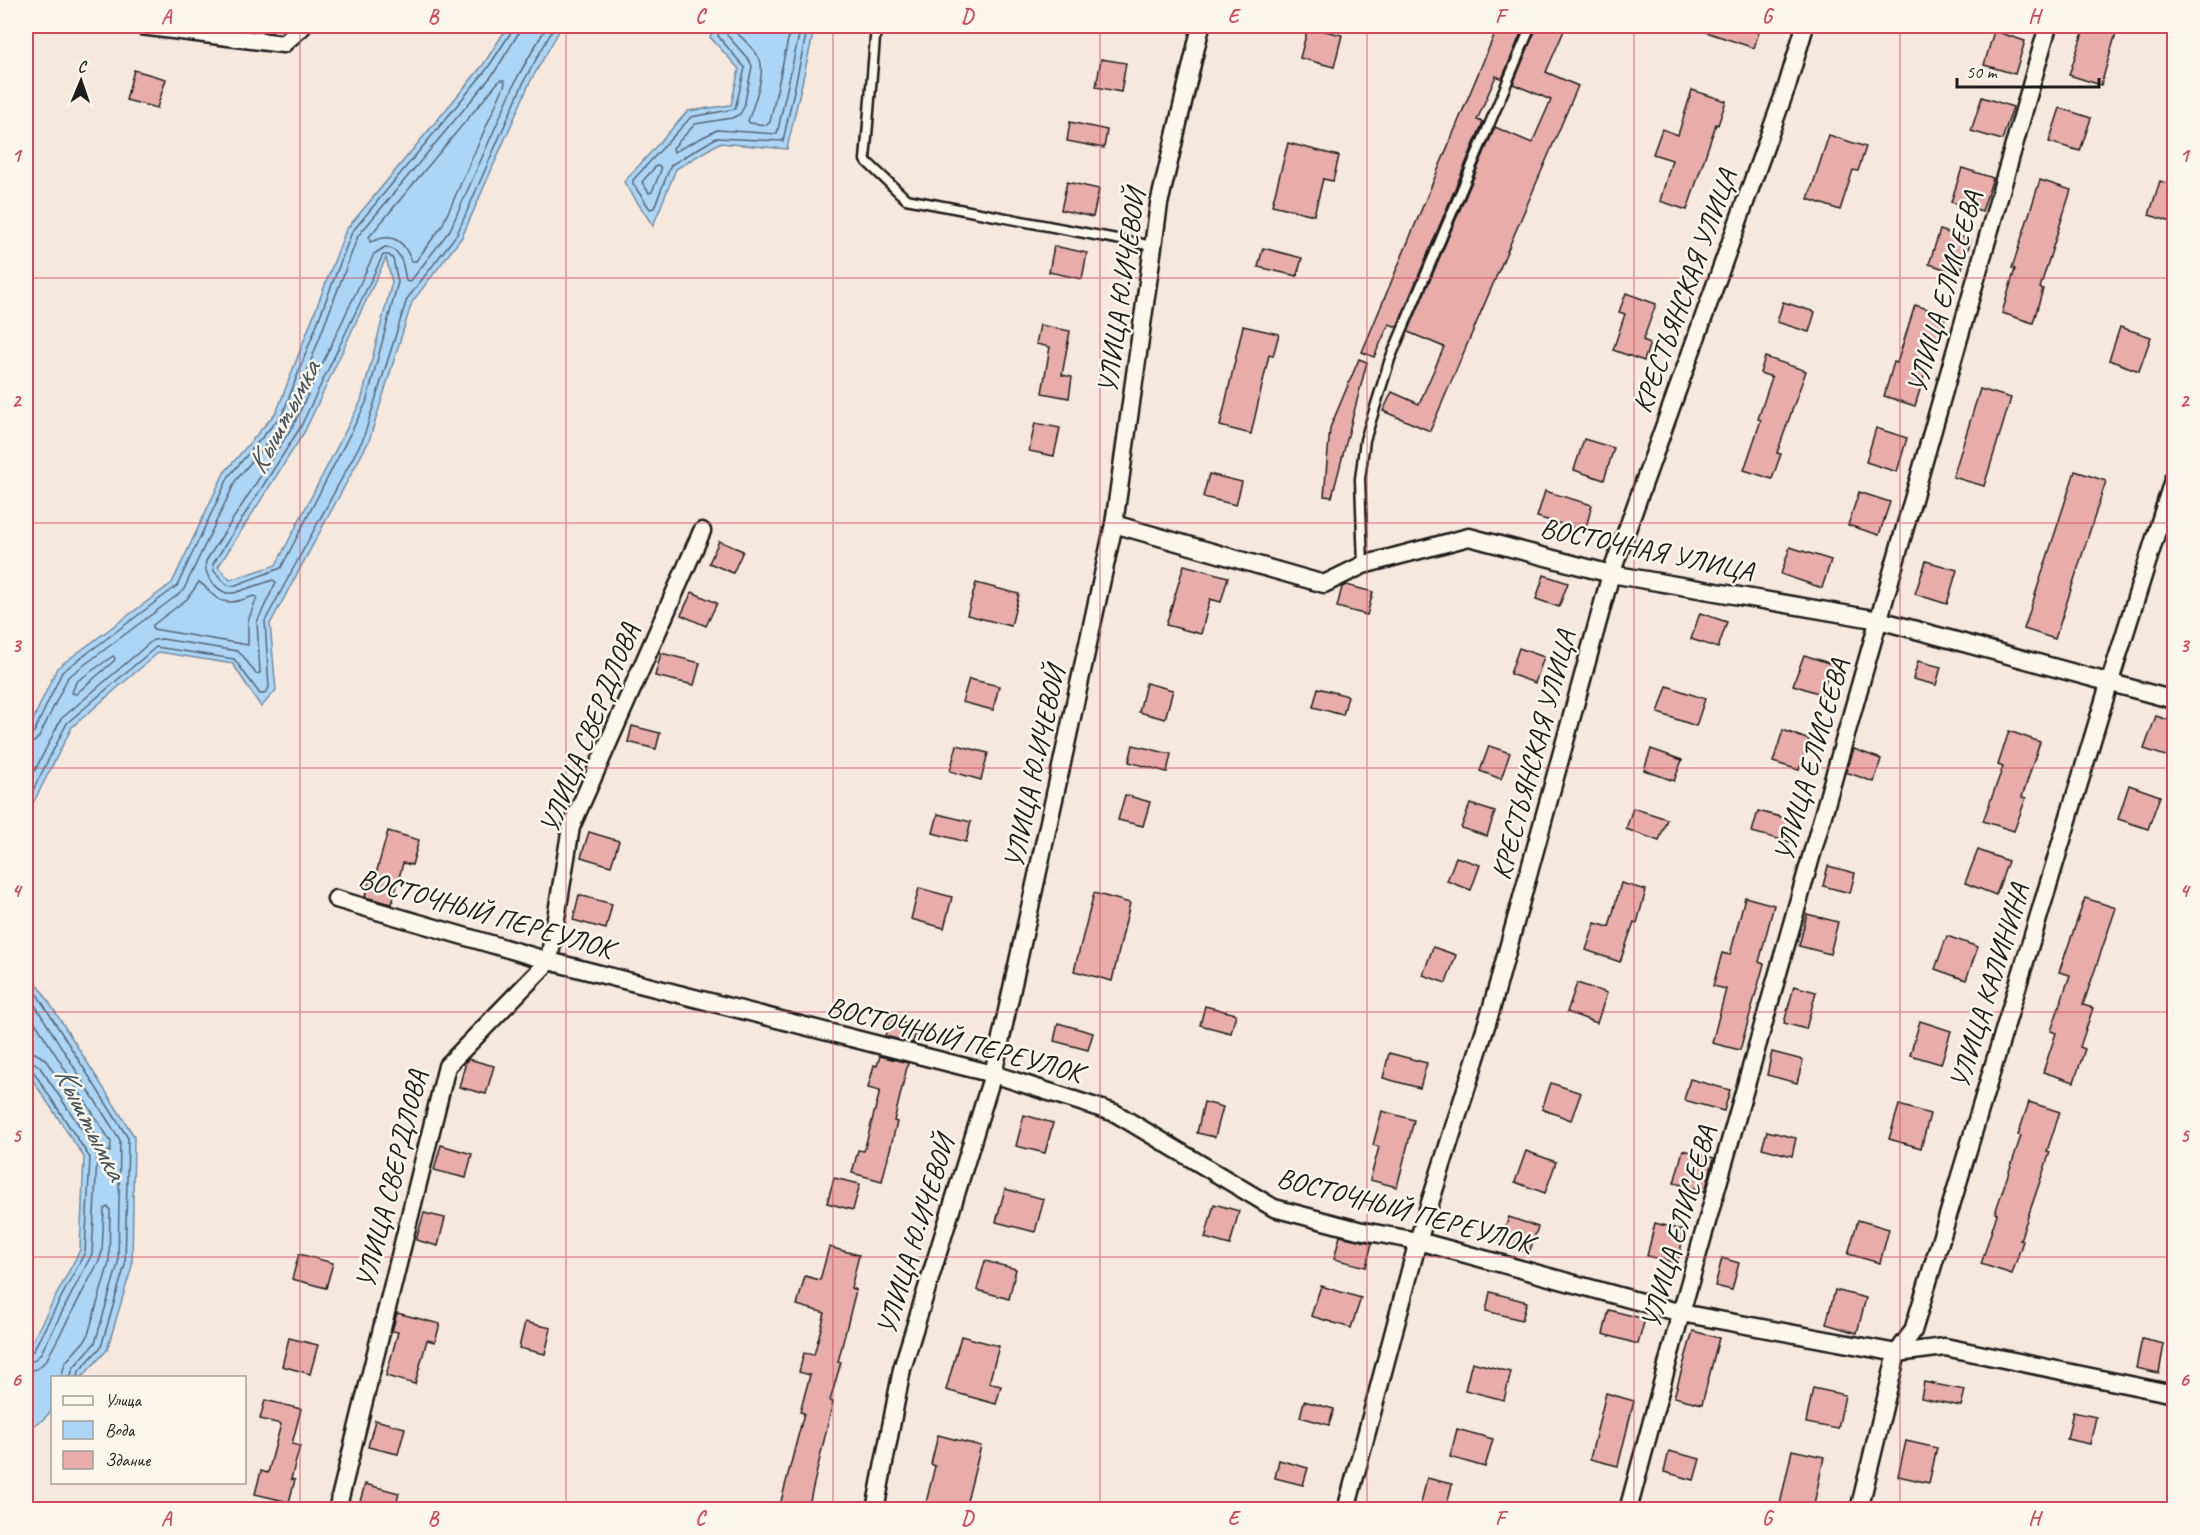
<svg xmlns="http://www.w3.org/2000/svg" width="2200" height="1535" viewBox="0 0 2200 1535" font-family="Caveat,sans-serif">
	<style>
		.water { fill: #acd6f7; stroke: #728c9f; stroke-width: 1.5; fill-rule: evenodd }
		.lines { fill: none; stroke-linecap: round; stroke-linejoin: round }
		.shore { stroke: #566674; stroke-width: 1.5 }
		.building { fill: #e8ada8; stroke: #1c1c1c; stroke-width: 1.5 }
		.service-casing { stroke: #1c1c1c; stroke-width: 13 }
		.minor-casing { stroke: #1c1c1c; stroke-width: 21 }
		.service { stroke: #fbf7ec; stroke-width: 8 }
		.minor { stroke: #fbf7ec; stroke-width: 16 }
		.grid { fill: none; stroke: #d1495b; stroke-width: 1.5; stroke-opacity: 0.55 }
		.labels { text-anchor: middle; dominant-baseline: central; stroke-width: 5; stroke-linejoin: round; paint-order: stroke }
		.street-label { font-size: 28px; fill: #1c1c1c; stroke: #fbf7ec }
		.water-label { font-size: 30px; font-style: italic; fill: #47545e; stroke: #fbf7ec }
		.neatline { fill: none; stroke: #d1495b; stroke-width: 2 }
		.grid-label { font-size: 20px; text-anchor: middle; font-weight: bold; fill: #d1495b }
	</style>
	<rect width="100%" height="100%" fill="#f7e8de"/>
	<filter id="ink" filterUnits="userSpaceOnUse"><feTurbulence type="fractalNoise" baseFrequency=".0167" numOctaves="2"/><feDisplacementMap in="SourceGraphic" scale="12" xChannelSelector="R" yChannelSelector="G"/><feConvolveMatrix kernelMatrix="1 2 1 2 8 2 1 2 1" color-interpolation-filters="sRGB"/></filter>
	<g filter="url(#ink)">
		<g class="water">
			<path d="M508,26H562L530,82L462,237L412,302L369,441L270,624L276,690L261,707L233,664L159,652L72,727L26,817V735L57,668L172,583L224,473L277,411L346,230L483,65ZM386,258L392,282L361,401L276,565L230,580L218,567L305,431Z"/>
			<polygon points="715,26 815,26 787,149 719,143 676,169 653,226 624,182 688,111 731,105 739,69 710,37"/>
			<polygon points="26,966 134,1136 132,1266 107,1350 82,1377 52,1378 52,1410 43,1420 26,1430 26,1353 80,1250 84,1157 26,1070"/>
		</g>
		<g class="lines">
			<g class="shore">
				<polyline points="720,26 718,36 745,68 735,109 691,117 633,180 633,184 650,209 654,208 671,165 716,138 783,141 808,26"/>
				<polyline points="728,26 727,35 749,60 752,66 744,107 740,114 732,118 695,124 673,148 674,152 717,130 777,134 801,26"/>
				<path d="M737,26V33C744,40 754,48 759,58C767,73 753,106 748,121L750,123L767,125L770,122L791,26"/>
				<path d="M500,80H504L505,84L442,226L416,261H411C407,248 399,236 383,238C378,239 374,241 370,242L369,237Z"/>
				<polygon points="656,166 660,166 661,170 652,192 649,193 642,182"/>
				<polygon points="383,255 389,255 393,259 398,282 366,403 281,568 233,586 227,585 214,571 213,564 300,428"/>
				<path d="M199,582C204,585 208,590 213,595C225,607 240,601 254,596L257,597L248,621V645L153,629V625L187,599Z"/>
				<polygon points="113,656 115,658 114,661 76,694 72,693 76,682"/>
				<polyline points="26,736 34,732 62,672 177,586 229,476 283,413 352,232 487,69 512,31 513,26"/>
				<polyline points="26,743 34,742 39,737 68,677 183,591 236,480 290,416 358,236 494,73 518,34 520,26"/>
				<path d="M26,788L61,719L153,640L162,639L237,651L243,656L256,674L260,673L257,622L276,582L273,580L234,593H226C214,587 203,575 206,561L294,424L374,254L385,247C403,249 403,266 406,281L410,282L450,230L518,76L547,26"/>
				<polyline points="26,804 67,723 156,647 234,659 260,694 264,694 269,688 265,621 363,439 407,299 457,234 525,79 555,26"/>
				<polyline points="26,977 128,1138 125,1265 101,1347 79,1371 78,1378"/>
				<polyline points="26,991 120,1140 118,1264 95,1343 73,1368 70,1378"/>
				<polyline points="26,1008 111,1142 110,1152 105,1151 45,1059 35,1053 26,1051"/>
				<polyline points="26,1060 33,1062 39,1066 95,1149 97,1157 92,1254 40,1355 33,1361 26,1362"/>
				<polyline points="26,1068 33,1071 90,1158 85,1252 33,1351 26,1354"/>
				<polyline points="26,1371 37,1369 46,1361 99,1261 102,1252 104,1209 108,1207 110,1210 109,1263 87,1338 65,1363 61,1378"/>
			</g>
		</g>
		<g class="building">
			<polygon points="1498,26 1524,26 1502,79 1496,76 1477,120 1483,122 1397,327 1389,324 1374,357 1362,352"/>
			<polygon points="1537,26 1566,26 1546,72 1578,86 1430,431 1383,411 1392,392 1419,404 1444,347 1408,332 1495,127 1532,143 1551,100 1513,84"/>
			<polygon points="1694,26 1761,26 1754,48 1694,28"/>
			<polygon points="2085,26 2118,26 2101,85 2069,75"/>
			<polygon points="1308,27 1342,35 1334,67 1300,58"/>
			<polygon points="1994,31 2025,41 2015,74 1984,65"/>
			<polygon points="1101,59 1126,63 1121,92 1096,87"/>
			<polygon points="134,70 166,79 157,108 126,100"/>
			<polygon points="1692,90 1726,101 1718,125 1716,124 1687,210 1660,201 1672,160 1653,154 1662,129 1678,135"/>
			<polygon points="1982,97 2013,107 2002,140 1971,131"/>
			<polygon points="2060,108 2091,118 2080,151 2049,142"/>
			<polygon points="1070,122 1107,130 1104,148 1067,141"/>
			<polygon points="1829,135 1866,147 1858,171 1853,170 1840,210 1808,199"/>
			<polygon points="1288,143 1339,156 1333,181 1323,179 1314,215 1272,205"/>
			<polygon points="1962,168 1993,178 1982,211 1951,202"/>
			<polygon points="2040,180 2071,190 2040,288 2043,289 2033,323 2002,313 2015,269 2012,268"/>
			<polygon points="2160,181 2175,186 2175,223 2149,215"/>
			<polygon points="1067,182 1099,189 1093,217 1061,210"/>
			<polygon points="1940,230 1971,240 1960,274 1929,264"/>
			<polygon points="1054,246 1087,253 1082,279 1049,272"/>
			<polygon points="1263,248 1302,258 1297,276 1258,267"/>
			<polygon points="1626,293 1656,304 1643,340 1650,343 1644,361 1613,350 1625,314 1619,312"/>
			<polygon points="1783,302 1815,312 1809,332 1777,322"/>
			<polygon points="1915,305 1946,315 1936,348 1933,347 1915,406 1884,396 1894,362 1897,363"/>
			<polygon points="1040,325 1070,331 1062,375 1072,377 1069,398 1042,393 1050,347 1036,344"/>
			<polygon points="1243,326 1279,334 1273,356 1269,355 1251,434 1220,426"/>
			<polygon points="2120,327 2151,337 2139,371 2109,360"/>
			<polygon points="1765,357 1806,371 1777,453 1781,454 1772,479 1744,470 1761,420 1758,419 1772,377 1760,373"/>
			<polygon points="1359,359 1367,362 1332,497 1324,496 1330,428"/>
			<polygon points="1980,389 2011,398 1984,486 1953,477"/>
			<polygon points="1035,423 1060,428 1054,456 1029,451"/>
			<polygon points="1876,428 1907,438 1897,472 1866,462"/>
			<polygon points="1584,439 1614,448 1604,480 1574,470"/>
			<polygon points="2075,471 2106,481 2055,639 2024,629"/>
			<polygon points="1209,474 1242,482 1236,505 1203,497"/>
			<polygon points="1545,491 1592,505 1585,531 1537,517"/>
			<polygon points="1859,492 1890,502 1879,535 1848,525"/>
			<polygon points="719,541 743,551 733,573 709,563"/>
			<polygon points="1790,547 1831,560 1822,588 1781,574"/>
			<polygon points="1926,561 1957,570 1947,604 1915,594"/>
			<polygon points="1184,565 1228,577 1221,602 1210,599 1201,634 1166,625"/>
			<polygon points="1544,575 1568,583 1559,607 1536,599"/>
			<polygon points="976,583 1019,594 1011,626 967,615"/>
			<polygon points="1346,585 1373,592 1367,615 1337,607 1342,587"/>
			<polygon points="692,592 717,603 706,626 681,615"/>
			<polygon points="1700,613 1727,622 1718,648 1691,639"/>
			<polygon points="1519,648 1544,657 1535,683 1510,674"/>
			<polygon points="661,653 700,663 694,685 655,676"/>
			<polygon points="1804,655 1832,664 1821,694 1793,685"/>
			<polygon points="1918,661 1941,667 1936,685 1913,679"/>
			<polygon points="969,679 999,686 993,710 962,702"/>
			<polygon points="1146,683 1173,690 1165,719 1139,712"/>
			<polygon points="1667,686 1705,699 1696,726 1658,713"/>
			<polygon points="1318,688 1348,696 1343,715 1313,707"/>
			<polygon points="2156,716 2175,722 2175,759 2144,749"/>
			<polygon points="632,726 660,733 656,749 628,742"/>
			<polygon points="1783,730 1809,740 1799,770 1773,762"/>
			<polygon points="2009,731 2040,742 2022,797 2026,798 2014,831 1983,821 2003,767 1998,765"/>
			<polygon points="957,745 988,753 981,780 950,771"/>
			<polygon points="1133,745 1171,754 1167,772 1129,762"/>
			<polygon points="1489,746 1510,753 1501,779 1480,771"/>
			<polygon points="1651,749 1682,760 1674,781 1644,770"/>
			<polygon points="1854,749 1881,759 1874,782 1846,772"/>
			<polygon points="2129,785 2160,796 2148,829 2118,819"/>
			<polygon points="1125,795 1150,802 1143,826 1118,820"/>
			<polygon points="1470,804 1495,812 1487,836 1461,828"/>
			<polygon points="1633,808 1667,819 1659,841 1626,829"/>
			<polygon points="1758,811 1796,821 1790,842 1752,832"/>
			<polygon points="938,814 971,822 966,842 933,833"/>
			<polygon points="388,831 419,840 412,865 403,863 392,904 365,897 369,880 374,881"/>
			<polygon points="589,832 619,841 611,866 581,857"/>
			<polygon points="1978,850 2008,861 1996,895 1965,883"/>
			<polygon points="1456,857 1480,865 1471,890 1447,881"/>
			<polygon points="1828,866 1855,873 1850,893 1823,886"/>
			<polygon points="1621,883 1646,890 1637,923 1634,922 1620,962 1586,950 1595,923 1609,927"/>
			<polygon points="919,888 952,897 944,928 911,919"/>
			<polygon points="1094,893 1130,903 1112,981 1074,971"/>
			<polygon points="579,895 612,904 606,929 573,920"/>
			<polygon points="1745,897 1774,905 1759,962 1764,964 1740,1050 1712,1043 1726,989 1713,986 1722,953 1730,955"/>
			<polygon points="2085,898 2116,908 2083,1005 2093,1008 2080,1047 2085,1049 2074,1082 2043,1072 2056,1033 2051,1031 2070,975 2059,972"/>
			<polygon points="1807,914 1838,922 1830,954 1799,946"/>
			<polygon points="1947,936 1978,947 1966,980 1935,969"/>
			<polygon points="1433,947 1456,955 1446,983 1423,975"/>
			<polygon points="1577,983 1607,993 1597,1023 1567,1012"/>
			<polygon points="1794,986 1816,992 1806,1029 1784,1023"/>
			<polygon points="1205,1006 1236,1014 1231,1033 1200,1025"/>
			<polygon points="890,1019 917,1027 913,1043 885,1036"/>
			<polygon points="1920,1021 1951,1031 1941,1064 1910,1055"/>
			<polygon points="1058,1023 1093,1033 1088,1050 1054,1041"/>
			<polygon points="1772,1052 1803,1060 1797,1083 1767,1075"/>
			<polygon points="1389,1053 1427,1063 1420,1088 1383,1078"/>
			<polygon points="880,1056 908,1063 894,1121 897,1122 882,1181 852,1173 858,1150 864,1151 880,1091 868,1088 874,1065 877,1066"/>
			<polygon points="468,1059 494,1066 486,1094 459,1087 466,1062"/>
			<polygon points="1690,1079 1730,1090 1724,1111 1684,1100"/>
			<polygon points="1551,1083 1581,1093 1571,1120 1542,1109"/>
			<polygon points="1204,1102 1223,1107 1215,1137 1197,1133"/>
			<polygon points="2029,1102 2060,1112 2047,1151 2050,1152 2020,1240 2023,1241 2012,1274 1981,1264 1997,1214 1995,1213 2021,1136 2018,1135"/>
			<polygon points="1899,1105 1930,1114 1921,1148 1889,1139"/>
			<polygon points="1382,1111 1414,1120 1397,1187 1370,1180 1379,1147 1373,1145"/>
			<polygon points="1024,1115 1053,1123 1045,1153 1016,1146"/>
			<polygon points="1767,1131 1796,1138 1792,1156 1762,1148"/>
			<polygon points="441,1145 472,1154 466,1178 434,1170"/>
			<polygon points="1683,1150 1714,1158 1705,1191 1674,1183"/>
			<polygon points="1526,1151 1556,1162 1545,1193 1515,1182"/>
			<polygon points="834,1178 860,1184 853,1210 827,1203"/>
			<polygon points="1005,1189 1044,1199 1035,1232 996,1222"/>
			<polygon points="1214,1204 1239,1211 1230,1245 1205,1238"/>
			<polygon points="424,1213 445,1218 438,1246 416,1240"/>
			<polygon points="1509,1217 1538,1227 1529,1253 1500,1243"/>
			<polygon points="1858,1220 1889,1229 1880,1263 1848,1254"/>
			<polygon points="1655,1223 1685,1231 1677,1263 1647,1256"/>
			<polygon points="1340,1236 1372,1243 1366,1267 1334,1259"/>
			<polygon points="829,1247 859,1255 851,1288 856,1290 838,1362 841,1362 830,1401 833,1402 808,1509 779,1509 804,1413 800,1412 810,1375 799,1372 804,1353 814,1355 825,1313 797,1305 805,1276 820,1280"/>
			<polygon points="299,1254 333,1263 326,1288 292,1279"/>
			<polygon points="1722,1258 1739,1263 1732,1290 1715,1286"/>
			<polygon points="985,1261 1016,1269 1009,1299 977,1290"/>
			<polygon points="1321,1286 1361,1298 1351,1328 1311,1316"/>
			<polygon points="1835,1290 1866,1298 1857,1333 1826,1324"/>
			<polygon points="1490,1292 1527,1302 1522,1320 1486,1311"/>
			<polygon points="1609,1310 1645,1319 1638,1344 1603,1334"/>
			<polygon points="397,1313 440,1324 435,1342 427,1340 415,1384 386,1376 398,1332 392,1331"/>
			<polygon points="525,1322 551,1328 545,1354 519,1348"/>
			<polygon points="1693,1331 1719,1338 1702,1404 1674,1397"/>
			<polygon points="961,1336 999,1346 989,1383 1001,1386 996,1404 946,1390"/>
			<polygon points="289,1338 318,1345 310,1374 282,1366"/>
			<polygon points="2142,1339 2164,1344 2159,1373 2136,1368"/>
			<polygon points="1472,1362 1511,1372 1504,1400 1465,1390"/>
			<polygon points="1924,1382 1965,1390 1961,1406 1921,1398"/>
			<polygon points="1813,1388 1845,1395 1838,1429 1806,1423"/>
			<polygon points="1606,1393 1634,1401 1618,1466 1590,1459"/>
			<polygon points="265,1400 301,1409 292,1444 300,1446 291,1479 295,1480 289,1502 255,1494 261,1471 268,1473 281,1424 260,1419"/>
			<polygon points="1304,1401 1334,1409 1329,1425 1300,1417"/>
			<polygon points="2073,1412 2096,1417 2090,1444 2067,1439"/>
			<polygon points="375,1420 405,1428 398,1454 368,1447"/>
			<polygon points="1457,1429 1493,1439 1485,1467 1450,1457"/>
			<polygon points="938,1435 981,1446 965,1509 953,1509 926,1503 935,1466 931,1464"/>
			<polygon points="1906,1441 1937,1448 1929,1483 1898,1476"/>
			<polygon points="1792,1450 1824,1457 1813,1509 1779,1509"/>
			<polygon points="1669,1451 1700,1459 1694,1480 1664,1472"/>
			<polygon points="1279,1460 1308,1468 1303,1485 1275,1478"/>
			<polygon points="1427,1478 1452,1484 1446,1509 1420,1507"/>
			<polygon points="365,1484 399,1493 395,1509 376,1509 359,1505"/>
		</g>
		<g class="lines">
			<defs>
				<g id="service">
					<polyline points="876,26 865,160 906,199 1153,246"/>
					<polyline points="1363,565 1360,479 1365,440 1390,359 1531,26"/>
				</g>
				<g id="minor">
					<polyline points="141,26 283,44 303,26"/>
					<polyline points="1114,524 1324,584 1363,565 1469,537 1611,574 1879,620 2174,700"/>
					<polyline points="336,899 549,961 993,1074 1115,1113 1274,1208 1358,1230 1418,1241 1681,1313 1897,1353 1945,1347 2174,1394"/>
					<polyline points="337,1510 447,1066 549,961 571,827 702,531"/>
					<polyline points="875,1510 902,1369 993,1074 1060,772 1114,524 1159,204 1201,26"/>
					<polyline points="1346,1510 1418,1241 1491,1010 1611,574 1787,86 1805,26"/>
					<polyline points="1628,1510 1681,1313 2048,26"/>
					<polyline points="1859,1510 1897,1353 1913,1331 2110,681 2174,477"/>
				</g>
			</defs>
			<use href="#service" class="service-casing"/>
			<use href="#minor" class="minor-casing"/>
			<use href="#service" class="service"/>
			<use href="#minor" class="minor"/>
		</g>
	</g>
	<path class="grid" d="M300,26V1510M566,26V1510M833,26V1510M1100,26V1510M1367,26V1510M1634,26V1510M1900,26V1510M26,278H2174M26,523H2174M26,768H2174M26,1012H2174M26,1257H2174"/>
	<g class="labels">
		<g class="street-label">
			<text transform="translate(1121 291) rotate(-82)">УЛИЦА Ю.ИЧЕВОЙ</text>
			<text transform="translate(1684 291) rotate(-70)">КРЕСТЬЯНСКАЯ УЛИЦА</text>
			<text transform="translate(1944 292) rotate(-74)">УЛИЦА ЕЛИСЕЕВА</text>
			<text transform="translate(1647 549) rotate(12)">ВОСТОЧНАЯ УЛИЦА</text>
			<text transform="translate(589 728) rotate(-68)">УЛИЦА СВЕРДЛОВА</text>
			<text transform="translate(1533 755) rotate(-75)">КРЕСТЬЯНСКАЯ УЛИЦА</text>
			<text transform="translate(1811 760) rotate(-74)">УЛИЦА ЕЛИСЕЕВА</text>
			<text transform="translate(1034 767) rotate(-78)">УЛИЦА Ю.ИЧЕВОЙ</text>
			<text transform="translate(486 913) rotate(16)">ВОСТОЧНЫЙ ПЕРЕУЛОК</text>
			<text transform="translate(1989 986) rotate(-73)">УЛИЦА КАЛИНИНА</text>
			<text transform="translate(955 1039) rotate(15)">ВОСТОЧНЫЙ ПЕРЕУЛОК</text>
			<text transform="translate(391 1179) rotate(-76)">УЛИЦА СВЕРДЛОВА</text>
			<text transform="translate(1405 1210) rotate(15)">ВОСТОЧНЫЙ ПЕРЕУЛОК</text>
			<text transform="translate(1678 1227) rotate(-74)">УЛИЦА ЕЛИСЕЕВА</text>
			<text transform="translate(915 1235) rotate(-73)">УЛИЦА Ю.ИЧЕВОЙ</text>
		</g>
		<g class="water-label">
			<text transform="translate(283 417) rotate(-62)">Кыштымка</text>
			<text transform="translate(91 1123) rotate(63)">Кыштымка</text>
		</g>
	</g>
	<rect width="2200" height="1535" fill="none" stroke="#fbf7ec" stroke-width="66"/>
	<rect x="51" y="1376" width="195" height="108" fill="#fbf7ec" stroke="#a29f99" stroke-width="1.5"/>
	<rect x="63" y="1396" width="30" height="9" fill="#fbf7ec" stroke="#a29f99" stroke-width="1.5"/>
	<text x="105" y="1406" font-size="18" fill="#1c1c1c">Улица</text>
	<rect x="63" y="1421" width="30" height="18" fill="#acd6f7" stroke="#a29f99" stroke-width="1.5"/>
	<text x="105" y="1436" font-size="18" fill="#1c1c1c">Вода</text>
	<rect x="63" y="1451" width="30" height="18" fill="#e8ada8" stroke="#a29f99" stroke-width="1.5"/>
	<text x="105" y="1466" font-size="18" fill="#1c1c1c">Здание</text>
	<g transform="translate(81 81) rotate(2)" stroke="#fbf7ec" stroke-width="4.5" paint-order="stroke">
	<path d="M0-4.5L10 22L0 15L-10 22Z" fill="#1c1c1c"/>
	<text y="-9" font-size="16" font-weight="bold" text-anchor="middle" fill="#1c1c1c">С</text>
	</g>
	<path d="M1957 78v9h142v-9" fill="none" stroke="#1c1c1c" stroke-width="3"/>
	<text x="1966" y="78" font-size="18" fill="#1c1c1c" stroke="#fbf7ec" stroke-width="4.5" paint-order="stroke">50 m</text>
	<rect x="33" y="33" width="2134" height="1469" class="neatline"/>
	<g class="grid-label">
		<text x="166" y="23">A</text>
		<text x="433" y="23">B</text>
		<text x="700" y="23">C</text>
		<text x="967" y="23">D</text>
		<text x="1233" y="23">E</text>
		<text x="1500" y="23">F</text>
		<text x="1767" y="23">G</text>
		<text x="2034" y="23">H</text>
		<text x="16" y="162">1</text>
		<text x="2184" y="162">1</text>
		<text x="16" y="407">2</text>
		<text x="2184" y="407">2</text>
		<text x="16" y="652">3</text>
		<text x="2184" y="652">3</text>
		<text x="16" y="897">4</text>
		<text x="2184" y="897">4</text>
		<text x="16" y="1142">5</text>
		<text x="2184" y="1142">5</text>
		<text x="16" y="1386">6</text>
		<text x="2184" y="1386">6</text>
		<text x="166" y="1525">A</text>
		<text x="433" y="1525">B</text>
		<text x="700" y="1525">C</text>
		<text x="967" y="1525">D</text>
		<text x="1233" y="1525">E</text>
		<text x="1500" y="1525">F</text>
		<text x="1767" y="1525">G</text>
		<text x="2034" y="1525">H</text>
	</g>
</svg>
